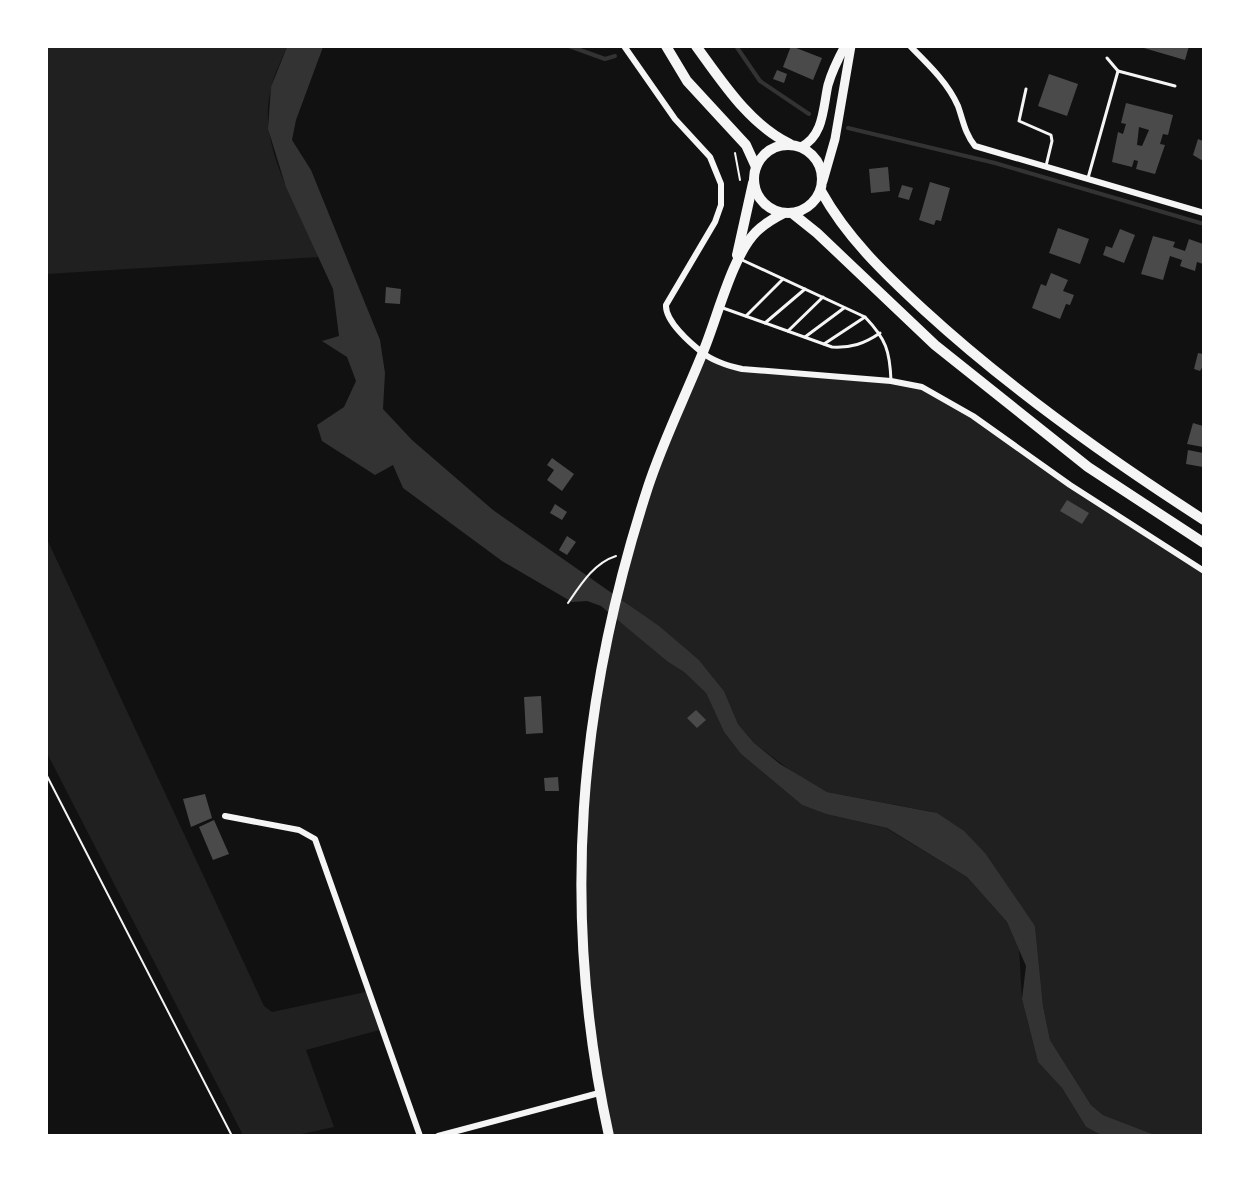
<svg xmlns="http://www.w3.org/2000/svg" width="1250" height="1182" viewBox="0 0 1250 1182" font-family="Roboto,sans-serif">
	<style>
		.green { fill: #202020 }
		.water { fill: #333 }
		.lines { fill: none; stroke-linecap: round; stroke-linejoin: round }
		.stream { stroke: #333; stroke-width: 4 }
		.building { fill: #4a4a4a; fill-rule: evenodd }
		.path { stroke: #f5f5f5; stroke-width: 2 }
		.service { stroke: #f5f5f5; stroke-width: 3 }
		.minor { stroke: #f5f5f5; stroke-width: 6 }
		.secondary { stroke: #f5f5f5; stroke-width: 9 }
		.primary { stroke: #f5f5f5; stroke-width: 10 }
		.trunk { stroke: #f5f5f5; stroke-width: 10 }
	</style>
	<rect width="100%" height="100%" fill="#111"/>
	<g class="green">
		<path d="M47,47H287C282,59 275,72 272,85C254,145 298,204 320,257L47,274Z"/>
		<polygon points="703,353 725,365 922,387 940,396 1071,485 1203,571 1203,1135 1155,1135 1103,1115 1091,1105 1050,1040 1043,1006 1035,926 1020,906 933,812 827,792 795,774 754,743 738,724 724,691 699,660 621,599 620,580 676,413"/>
		<polygon points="46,537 264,1006 272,1012 370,991 383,1029 306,1050 334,1127 297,1135 243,1135 47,753"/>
		<polygon points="618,619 668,662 684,672 706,693 724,732 741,754 802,805 826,814 886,828 967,877 1007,922 1019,949 1022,999 1038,1062 1062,1088 1086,1127 1101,1135 609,1136 581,929 594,701"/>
	</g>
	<polygon class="water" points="287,47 323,47 296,120 292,140 311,170 380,340 385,373 383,409 412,440 493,510 659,626 699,660 724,691 738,724 754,743 780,764 827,792 937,813 964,831 985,853 1035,926 1043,1006 1050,1040 1091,1105 1103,1115 1155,1135 1101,1135 1086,1127 1062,1088 1038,1062 1022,999 1026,966 1007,922 967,877 887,828 826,814 802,805 741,754 724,732 706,693 684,672 668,662 601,606 587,601 572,602 502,561 403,488 393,465 375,475 322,441 317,425 344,407 356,381 347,357 322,341 339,336 333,289 286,187 268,129 271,87"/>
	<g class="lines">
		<g class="stream">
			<polyline points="569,46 605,59 615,56"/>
			<polyline points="736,46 760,81 809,114"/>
			<polyline points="848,128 995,163 1204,224"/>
		</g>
	</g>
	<g class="building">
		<polygon points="791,46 822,58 813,80 783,67"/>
		<polygon points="1137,46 1189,46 1185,60"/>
		<polygon points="777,70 787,74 784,83 773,79"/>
		<polygon points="1049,74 1078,84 1067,116 1038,106"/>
		<path d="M1126,103L1173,115L1168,135L1163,134L1160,144L1165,145L1155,174L1136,169L1138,161L1134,160L1132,167L1112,162L1118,132L1123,134L1126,124L1121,123ZM1139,127L1149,130L1142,146L1137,145Z"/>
		<polygon points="1198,139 1203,141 1203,161 1193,155"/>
		<polygon points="888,167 890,191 871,193 869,169"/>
		<polygon points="930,182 950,188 941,221 936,220 934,225 919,220"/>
		<polygon points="902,185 913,188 909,200 898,197"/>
		<polygon points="1058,228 1089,239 1080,264 1049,253"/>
		<polygon points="1120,229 1135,235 1124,263 1103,255 1106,246 1112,248"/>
		<polygon points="1153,236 1175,242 1173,247 1185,251 1189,239 1203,244 1203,264 1197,262 1195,271 1180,266 1182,260 1170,256 1163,280 1141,274"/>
		<polygon points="1051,273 1068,280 1063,291 1074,295 1070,305 1066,304 1060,319 1032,308 1041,284 1046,286"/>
		<polygon points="386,287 401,289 400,304 385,303"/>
		<polygon points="1198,353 1203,354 1203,366 1200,371 1194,369"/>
		<polygon points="1193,423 1203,426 1203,447 1187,444"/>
		<polygon points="1188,450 1203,453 1203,467 1186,464"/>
		<polygon points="552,458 574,474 562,491 547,480 554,470 547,465"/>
		<polygon points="1067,500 1089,513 1082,524 1060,511"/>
		<polygon points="555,504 567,512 562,520 550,513"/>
		<polygon points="567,536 576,542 567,555 559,550"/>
		<polygon points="541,696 543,733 526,734 524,697"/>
		<polygon points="696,710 706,720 697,728 687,718"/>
		<polygon points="558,777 559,791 545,791 544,778"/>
		<polygon points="205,794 212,818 191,827 183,799"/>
		<polygon points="214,820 229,854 213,860 199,827"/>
	</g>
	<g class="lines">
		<g class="path">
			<polyline points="735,153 740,180"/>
			<path d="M568,603C581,584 594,563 616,556"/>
			<polyline points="46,774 232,1136"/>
		</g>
		<g class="service">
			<polyline points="1118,71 1175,86"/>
			<polyline points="1026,89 1019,121 1051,135 1052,141 1046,166"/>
			<polyline points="1088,178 1118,71 1107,58"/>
			<path d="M740,259L865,317C886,339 890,351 891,381"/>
			<path d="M723,308L832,347C851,348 864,344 880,333"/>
			<polyline points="746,316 783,279"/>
			<polyline points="765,323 805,289"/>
			<polyline points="788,331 823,297"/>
			<polyline points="805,337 844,308"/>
			<polyline points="824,344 865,317"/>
		</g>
		<g class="minor">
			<path d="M624,46L675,119L710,157L721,184V205L715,222L666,305C665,321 690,343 703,353C714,362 729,366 742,369L891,381L922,387L973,416L1070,485L1204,571"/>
			<path d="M910,46C928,64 948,83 958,106C963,120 965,134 975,146L1204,213"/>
			<polyline points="225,816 299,830 315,839 420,1136"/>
			<polyline points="438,1136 599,1093"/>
		</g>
		<g class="secondary">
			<path d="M801,147C824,136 823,107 828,85C832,71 838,59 845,46"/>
			<polyline points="823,181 835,139 851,46"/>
		</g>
		<g class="primary">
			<polyline points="666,46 687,81 746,145 756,167"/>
			<path d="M696,46C723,83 749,124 790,144"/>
			<circle cx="788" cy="179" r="34"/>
			<polyline points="737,255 753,183"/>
			<path d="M609,1136C560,913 578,702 648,487C663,441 685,397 703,352C717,319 732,256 756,232C764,224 774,218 784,213"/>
		</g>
		<g class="trunk">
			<path d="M821,191C847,238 885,274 924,310C1010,389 1106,457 1204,520"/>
			<polyline points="792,213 817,233 935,345 1088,467 1204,543"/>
		</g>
	</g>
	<rect width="1250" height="1182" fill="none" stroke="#ffffff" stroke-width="96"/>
</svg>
